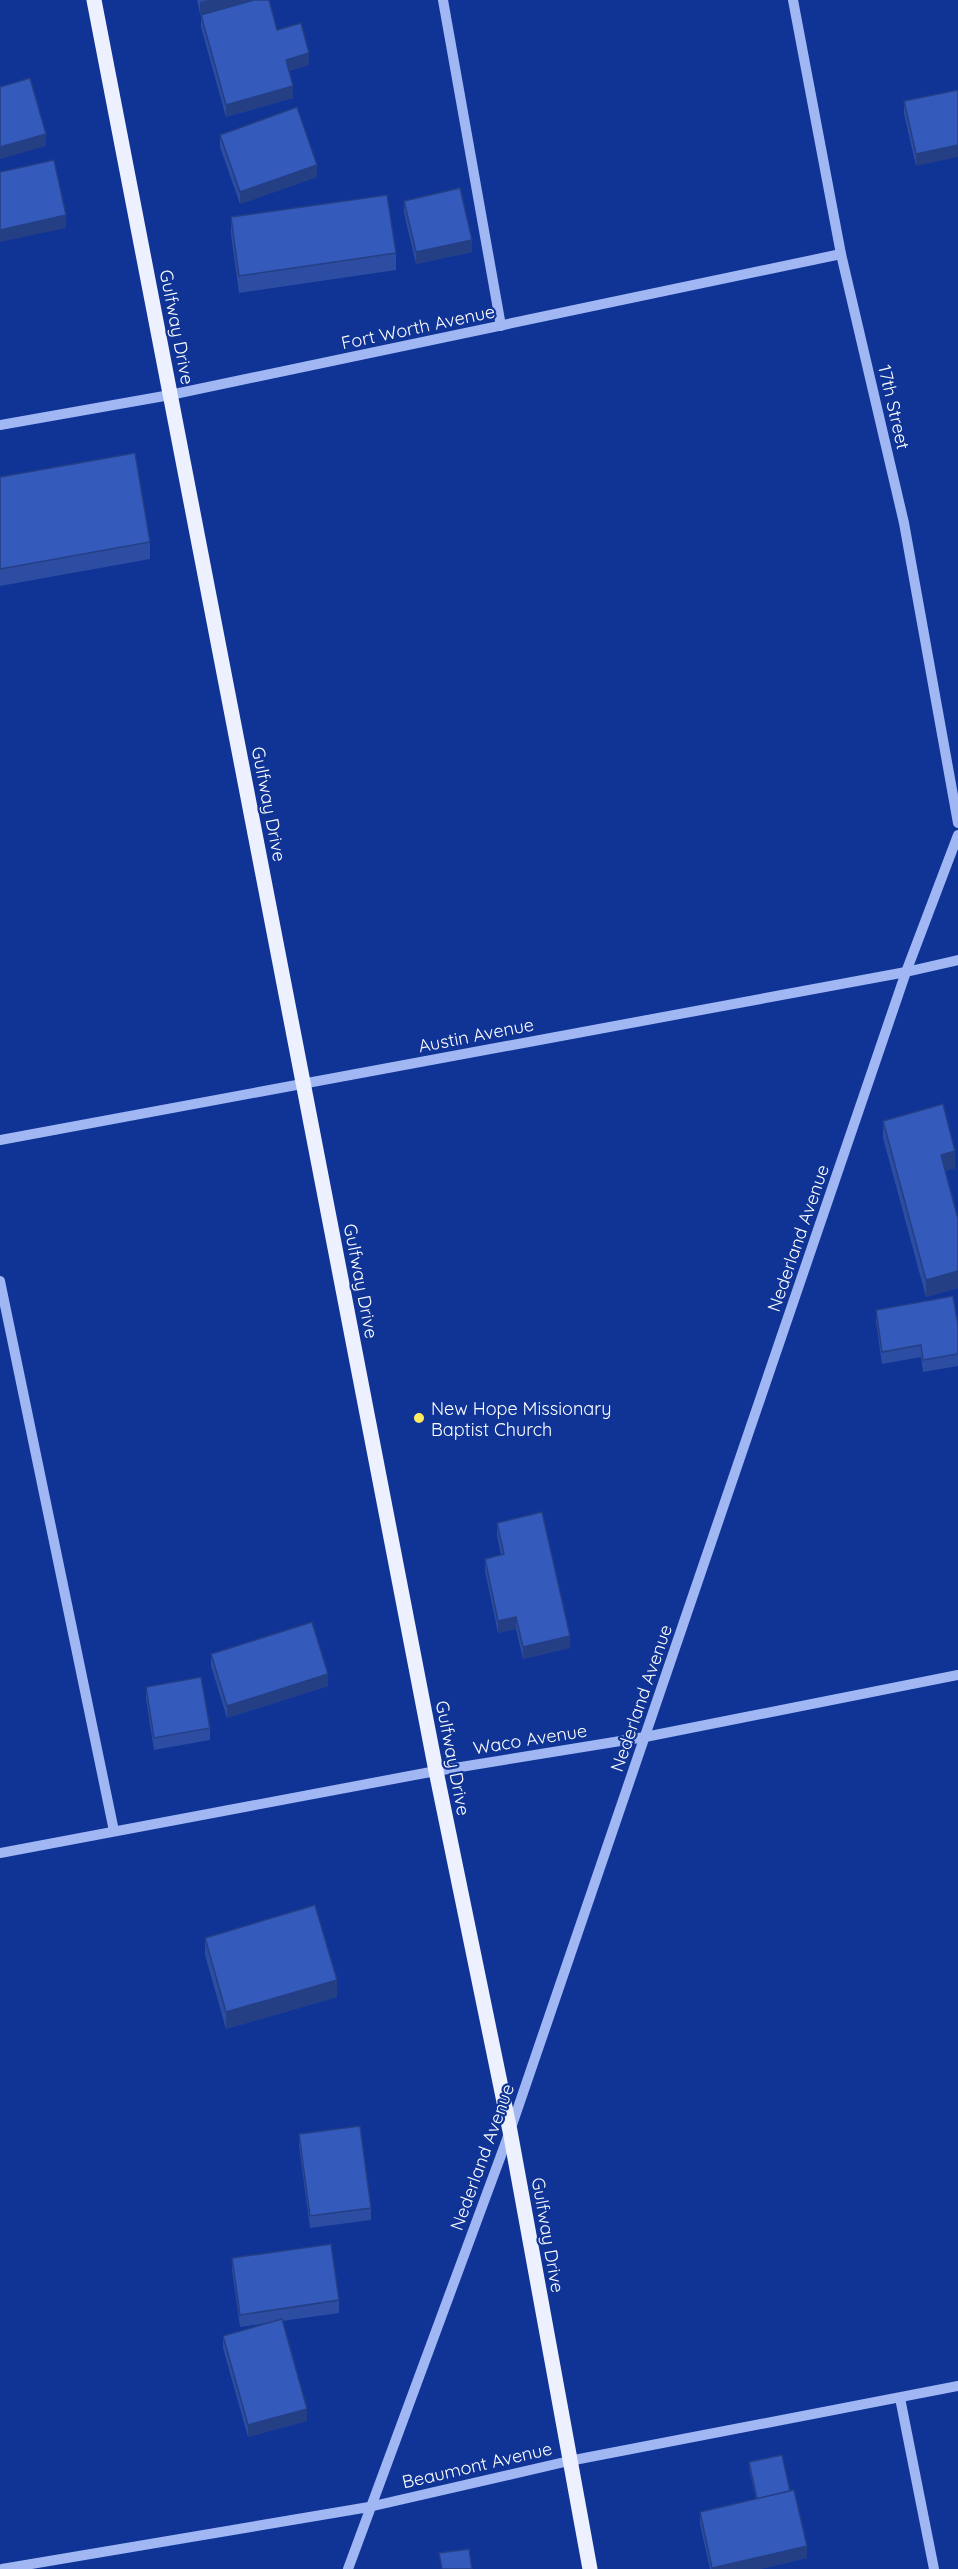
<svg xmlns="http://www.w3.org/2000/svg" width="958" height="2569" viewBox="0 0 958 2569" font-family="Quicksand,sans-serif">
	<style>
		.lines { fill: none; stroke-linecap: round; stroke-linejoin: round }
		.minor { stroke: #a0b7f4; stroke-width: 10 }
		.major { stroke: #ecf0ff; stroke-width: 15 }
		.wall { fill: #2d4da2 }
		.shaded-wall { fill: #243f84 }
		.building { fill: #345abc; stroke: #243f84; stroke-width: 1.5 }
		.poi-dot { fill: #ffec62; stroke: #103496; stroke-width: 2 }
		.labels { text-anchor: middle; dominant-baseline: central; stroke-width: 4.5; stroke-linejoin: round; paint-order: stroke }
		.street-label { font-size: 18px; fill: #fff; stroke: #103496 }
		.poi-label { font-size: 18px; fill: #fff; stroke: #103496; text-anchor: start }
	</style>
	<rect width="100%" height="100%" fill="#103496"/>
	<g class="lines">
		<g class="minor">
			<polyline points="443,0 501,326"/>
			<polyline points="793,0 841,254 904,523 958,823"/>
			<polyline points="0,425 170,395 841,254"/>
			<polyline points="0,1140 906,972 958,960"/>
			<polyline points="0,1281 114,1831"/>
			<polyline points="0,1853 436,1771 645,1737 958,1675"/>
			<polyline points="900,2398 934,2569"/>
			<polyline points="2,2569 369,2507 569,2461 958,2386"/>
			<polyline points="348,2569 510,2131 906,972 958,835"/>
		</g>
		<polyline class="major" points="94,0 436,1771 510,2131 590,2569"/>
	</g>
	<g class="wall">
		<polygon points="197,0 269,0 277,30 309,65 289,71 293,98 226,117 201,27 201,15 232,6 200,14"/>
		<polygon points="958,90 916,166 904,114 904,101"/>
		<polygon points="220,135 317,177 240,204 220,147"/>
		<polygon points="404,201 472,252 416,264 404,213"/>
		<polygon points="231,217 396,253 396,270 239,293 231,234"/>
		<polygon points="0,477 150,542 150,559 0,586"/>
		<polygon points="883,1121 955,1168 945,1171 958,1219 958,1288 926,1297 883,1138"/>
		<polygon points="876,1310 958,1325 958,1366 923,1372 921,1357 882,1364 876,1322"/>
		<polygon points="497,1523 570,1648 523,1659 516,1629 498,1633 485,1571 485,1559 501,1555 497,1535"/>
		<polygon points="211,1654 328,1686 227,1718 211,1666"/>
		<polygon points="146,1687 210,1728 210,1740 154,1750 146,1699"/>
		<polygon points="205,1938 337,1997 226,2029 205,1955"/>
		<polygon points="299,2134 371,2208 371,2220 310,2228 299,2146"/>
		<polygon points="232,2258 339,2300 339,2313 282,2321 307,2421 248,2437 223,2348 223,2336 268,2323 240,2327 232,2270"/>
		<polygon points="749,2462 790,2491 807,2558 760,2569 710,2569 700,2524 700,2512 756,2499 749,2468"/>
	</g>
	<g class="shaded-wall">
		<polygon points="208,0 258,0 200,14 200,2"/>
		<polygon points="309,53 309,65 286,72 286,60"/>
		<polygon points="293,86 293,98 226,117 226,105"/>
		<polygon points="46,134 46,146 0,159 0,147"/>
		<polygon points="958,145 958,157 916,166 916,154"/>
		<polygon points="317,165 317,177 240,204 240,192"/>
		<polygon points="66,215 66,228 0,242 0,230"/>
		<polygon points="472,240 472,252 416,264 416,252"/>
		<polygon points="955,1151 955,1168 941,1172 941,1155"/>
		<polygon points="958,1271 958,1288 926,1297 926,1280"/>
		<polygon points="516,1617 516,1629 498,1633 498,1621"/>
		<polygon points="570,1636 570,1648 523,1659 523,1647"/>
		<polygon points="328,1674 328,1686 227,1718 227,1706"/>
		<polygon points="337,1980 337,1997 226,2029 226,2012"/>
		<polygon points="307,2409 307,2421 248,2437 248,2425"/>
		<polygon points="807,2546 807,2558 760,2569 712,2569 712,2568"/>
	</g>
	<g class="building">
		<polygon points="254,0 269,0 277,30 301,23 309,53 286,60 293,86 226,105 201,15"/>
		<polygon points="30,78 46,134 0,147 0,87"/>
		<polygon points="958,90 958,145 916,154 904,101"/>
		<polygon points="297,107 317,165 240,192 220,135"/>
		<polygon points="54,160 66,215 0,230 0,172"/>
		<polygon points="460,188 472,240 416,252 404,201"/>
		<polygon points="387,195 396,253 239,276 231,217"/>
		<polygon points="135,453 150,542 0,569 0,477"/>
		<polygon points="943,1104 955,1151 941,1155 958,1219 958,1271 926,1280 883,1121"/>
		<polygon points="953,1296 958,1325 958,1354 923,1360 921,1345 882,1352 876,1310"/>
		<polygon points="542,1512 570,1636 523,1647 516,1617 498,1621 485,1559 504,1554 497,1523"/>
		<polygon points="312,1622 328,1674 227,1706 211,1654"/>
		<polygon points="201,1677 210,1728 154,1738 146,1687"/>
		<polygon points="315,1905 337,1980 226,2012 205,1938"/>
		<polygon points="360,2126 371,2208 310,2216 299,2134"/>
		<polygon points="331,2244 339,2300 240,2315 232,2258"/>
		<polygon points="282,2319 307,2409 248,2425 223,2336"/>
		<polygon points="782,2455 790,2491 757,2499 749,2462"/>
		<polygon points="794,2490 807,2546 712,2568 700,2512"/>
		<polygon points="469,2549 472,2569 442,2569 439,2553"/>
	</g>
	<circle class="poi-dot" cx="419" cy="1418" r="6"/>
	<g class="labels">
		<g class="street-label">
			<text transform="translate(177 327) rotate(79)">Gulfway Drive</text>
			<text transform="translate(418 327) rotate(-12)">Fort Worth Avenue</text>
			<text transform="translate(894 407) rotate(77)">17th Street</text>
			<text transform="translate(269 804) rotate(79)">Gulfway Drive</text>
			<text transform="translate(476 1035) rotate(-11)">Austin Avenue</text>
			<text transform="translate(798 1238) rotate(-71)">Nederland Avenue</text>
			<text transform="translate(361 1281) rotate(79)">Gulfway Drive</text>
			<text transform="translate(641 1698) rotate(-71)">Nederland Avenue</text>
			<text transform="translate(530 1739) rotate(-9)">Waco Avenue</text>
			<text transform="translate(453 1758) rotate(79)">Gulfway Drive</text>
			<text transform="translate(482 2157) rotate(-70)">Nederland Avenue</text>
			<text transform="translate(548 2235) rotate(80)">Gulfway Drive</text>
			<text transform="translate(477 2465) rotate(-13)">Beaumont Avenue</text>
		</g>
		<g class="poi-label">
			<text x="431" y="1408">New Hope Missionary<tspan x="431" dy="21">Baptist Church</tspan></text>
		</g>
	</g>
</svg>
